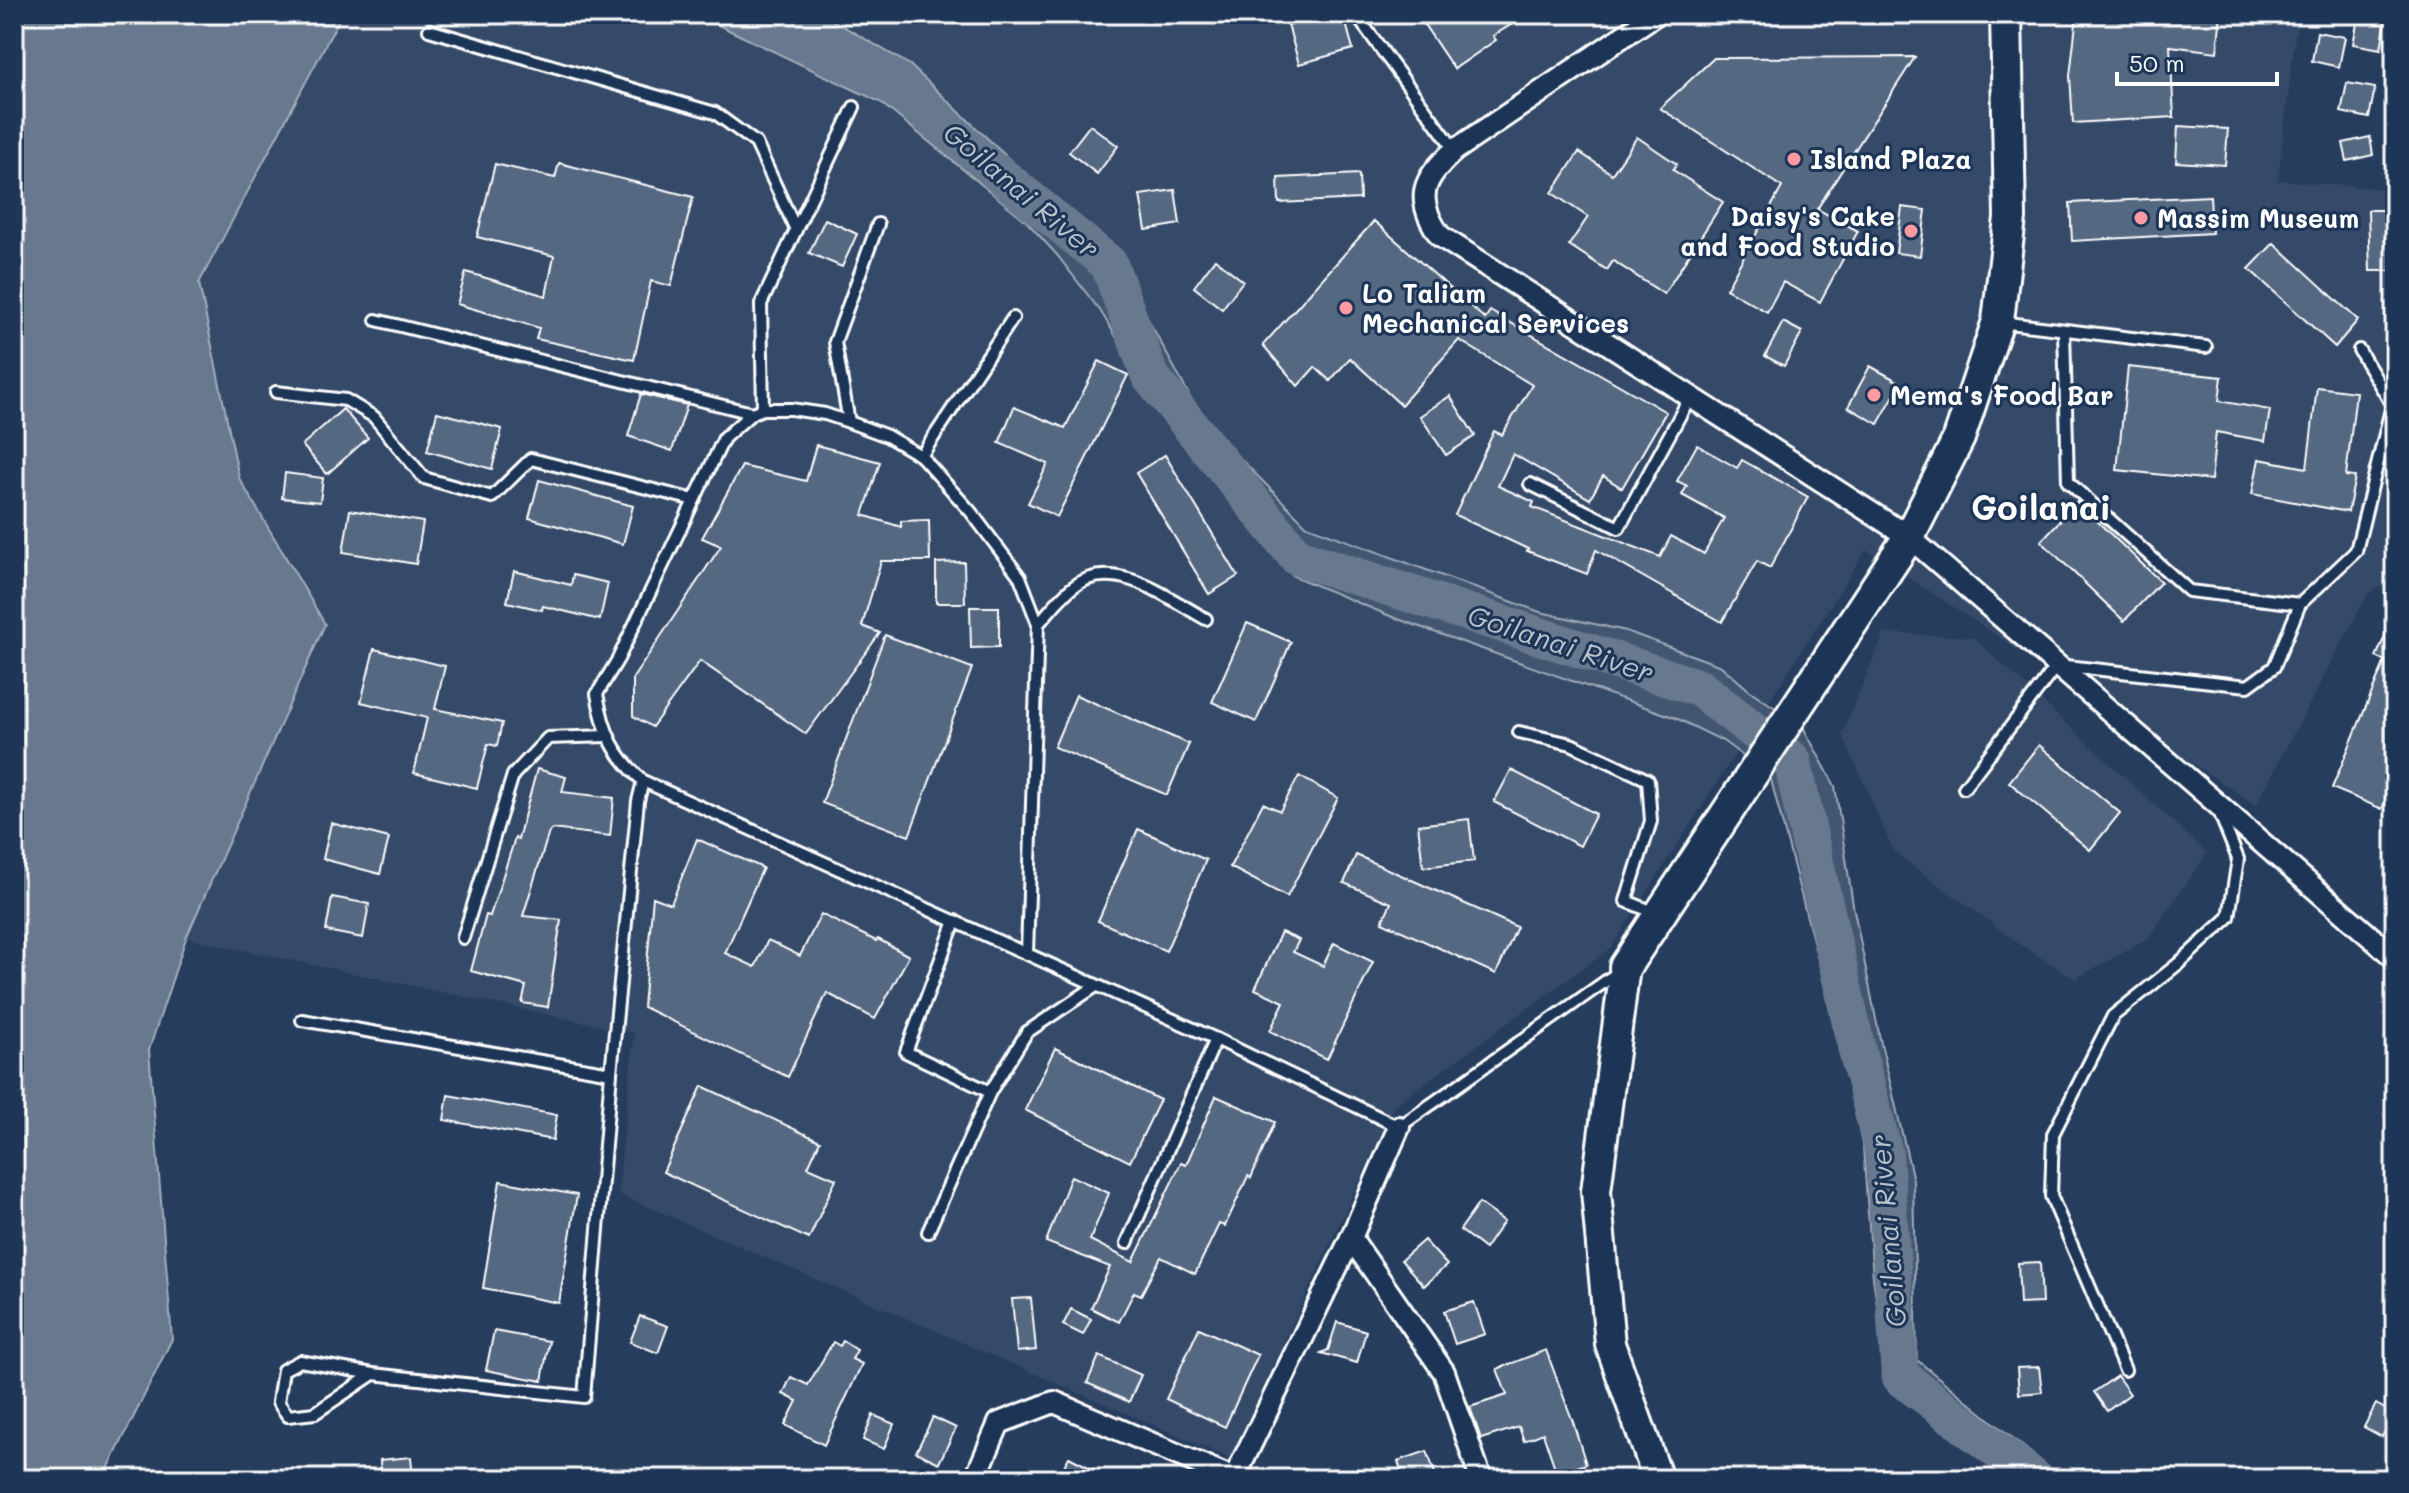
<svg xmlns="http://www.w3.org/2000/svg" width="2409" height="1493" viewBox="0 0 2409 1493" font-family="Mali,sans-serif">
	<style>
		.built { fill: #344a68 }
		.green { fill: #425672; stroke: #a0aab8; stroke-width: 2 }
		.water { fill: #67788e; stroke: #a4aebb; stroke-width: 2 }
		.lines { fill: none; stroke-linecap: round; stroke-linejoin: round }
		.river { stroke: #67788e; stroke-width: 38 }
		.building { fill: #556781; stroke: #fff; stroke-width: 2 }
		.lane-casing { stroke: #fff; stroke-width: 16 }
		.street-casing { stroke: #fff; stroke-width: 26 }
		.secondary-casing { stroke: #fff; stroke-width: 34 }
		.primary-casing { stroke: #fff; stroke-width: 36 }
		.lane { stroke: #1d3557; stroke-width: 10 }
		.street { stroke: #1d3557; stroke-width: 20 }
		.secondary { stroke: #1d3557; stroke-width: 28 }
		.primary { stroke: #1d3557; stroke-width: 30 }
		.poi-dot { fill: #ff9aa2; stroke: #1d3557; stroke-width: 3 }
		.labels { text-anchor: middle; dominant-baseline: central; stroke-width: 6; stroke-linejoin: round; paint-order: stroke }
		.poi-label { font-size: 26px; font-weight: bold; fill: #fff; stroke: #1d3557; text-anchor: start }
		.water-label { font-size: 28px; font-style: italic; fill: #bbc2cc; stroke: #1d3557 }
		.district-label { font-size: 34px; font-weight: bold; fill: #fff; stroke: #1d3557 }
	</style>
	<rect width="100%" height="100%" fill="#263d5e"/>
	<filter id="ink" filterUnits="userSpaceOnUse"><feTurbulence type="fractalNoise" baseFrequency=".0125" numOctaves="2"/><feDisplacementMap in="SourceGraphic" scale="16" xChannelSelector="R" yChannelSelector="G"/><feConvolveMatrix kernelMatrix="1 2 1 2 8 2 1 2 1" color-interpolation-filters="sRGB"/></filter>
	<g filter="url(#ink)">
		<g class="built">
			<polygon points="342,14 2298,14 2278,180 2395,190 2395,580 2368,593 2256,805 1866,550 1611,948 1395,1105 1230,1458 618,1194 634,1033 186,938 325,624 239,478 199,283"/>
			<polygon points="1884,633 1973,637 2207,853 2148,939 2075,979 2025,948 1894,852 1842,734"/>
		</g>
		<polygon class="green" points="1046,194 1060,202 1112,252 1203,421 1307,526 1540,612 1626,631 1721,666 1749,690 1803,727 1835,786 1853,905 1880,1039 1913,1180 1917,1360 2063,1479 2011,1479 1889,1391 1873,1278 1863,1148 1838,1036 1770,776 1723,741 1676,718 1395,618 1293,576 1162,413 1101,312 1057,255 1024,219"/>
		<g class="water">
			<polygon points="14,14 342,14 199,283 239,478 325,624 186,938 149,1050 172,1339 103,1479 14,1479"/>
			<polygon points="695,14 822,14 910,65 1046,194 1024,219 880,102"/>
		</g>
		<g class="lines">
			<polyline class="river" points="998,173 1109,264 1150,376 1297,557 1699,688 1792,760 1856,1046 1884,1154 1900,1376 2035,1479"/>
		</g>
		<g class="building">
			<polygon points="1285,14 1327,14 1329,21 1344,16 1353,49 1299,64"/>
			<polygon points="1417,14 1528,14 1493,36 1496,40 1454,69"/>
			<polygon points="2077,14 2221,14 2217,52 2170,46 2174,117 2073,123 2070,76"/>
			<polygon points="2359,14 2386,19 2381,49 2353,44"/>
			<polygon points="2317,32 2345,37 2339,67 2312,61"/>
			<polygon points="1915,57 1817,209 1858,231 1820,302 1783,282 1767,312 1726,289 1782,187 1660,108 1714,58"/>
			<polygon points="2347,83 2375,88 2369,118 2341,112"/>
			<polygon points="1090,125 1118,146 1097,174 1069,152"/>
			<polygon points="2178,126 2228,129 2225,165 2176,162"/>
			<polygon points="1637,137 1677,164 1673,170 1723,202 1664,294 1613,261 1607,270 1569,245 1588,217 1552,193 1579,152 1612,174"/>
			<polygon points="2370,137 2373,155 2347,161 2343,143"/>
			<polygon points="559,163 693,197 671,286 651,281 634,360 536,339 539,328 457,304 466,272 546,296 554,256 477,237 495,164 555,178"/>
			<polygon points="1359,174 1360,199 1279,203 1278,178"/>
			<polygon points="1175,190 1180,224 1146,230 1140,195"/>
			<polygon points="2210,196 2212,233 2072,241 2070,203"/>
			<polygon points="1902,207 1926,210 1920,256 1896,253"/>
			<polygon points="2368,210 2395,210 2395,271 2370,271"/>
			<polygon points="825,219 857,234 842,267 809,253"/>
			<polygon points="1374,221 1485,319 1490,311 1666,412 1622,488 1603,476 1590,499 1513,454 1498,486 1534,502 1532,507 1660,557 1671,536 1704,554 1724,518 1682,495 1687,486 1677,481 1697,445 1737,468 1742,460 1808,497 1770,568 1757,561 1722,622 1596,550 1587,574 1527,551 1528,549 1455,515 1494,431 1502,435 1532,385 1459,340 1401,405 1350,358 1330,381 1315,367 1298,386 1263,345"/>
			<polygon points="2274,243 2358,320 2335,347 2249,269"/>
			<polygon points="1215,259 1243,281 1222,309 1194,287"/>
			<polygon points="1783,322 1802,332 1784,366 1765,356"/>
			<polygon points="1099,361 1128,375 1057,517 1028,503 1048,464 999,443 1014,407 1065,428"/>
			<polygon points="1870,366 1901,383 1878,424 1848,407"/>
			<polygon points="2128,367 2222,377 2219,401 2270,410 2265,441 2216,432 2211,480 2117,470"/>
			<polygon points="2317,387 2356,392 2346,476 2355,477 2348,512 2252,494 2259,459 2307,468"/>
			<polygon points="641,394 687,405 672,451 628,436"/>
			<polygon points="1450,396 1475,436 1446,455 1420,416"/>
			<polygon points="343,409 368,438 327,474 302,445"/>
			<polygon points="437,412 502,429 492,469 427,451"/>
			<polygon points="816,445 880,462 863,515 901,527 901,521 929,520 930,561 881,561 862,626 880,633 806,734 700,661 652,727 633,716 633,678 721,546 702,538 742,466 806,481"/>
			<polygon points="1165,455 1238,576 1209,594 1136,473"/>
			<polygon points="285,473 323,478 320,502 282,498"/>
			<polygon points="539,480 633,506 623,544 529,518"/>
			<polygon points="2077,502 2161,582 2124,621 2041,541"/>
			<polygon points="350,510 423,522 416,564 343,552"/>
			<polygon points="964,562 965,603 936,603 936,563"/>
			<polygon points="514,571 571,585 573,575 608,583 600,620 543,606 542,610 507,602"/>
			<polygon points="970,607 999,607 999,647 971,648"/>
			<polygon points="2395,613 2395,779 2382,809 2332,788 2385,661 2376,657"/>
			<polygon points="1247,623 1291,642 1256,722 1212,702"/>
			<polygon points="885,635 972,668 909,836 822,803"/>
			<polygon points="374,649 445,666 435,709 502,723 497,746 488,744 477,788 414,773 427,718 361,702"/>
			<polygon points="1076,695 1189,744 1167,795 1054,747"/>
			<polygon points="2039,745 2120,813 2090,850 2009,782"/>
			<polygon points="537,769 566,777 562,792 614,798 610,836 552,829 549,832 523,916 561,920 548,1007 522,1003 526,986 471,971 486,915 490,916 515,838 518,839"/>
			<polygon points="1511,770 1596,814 1580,846 1494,802"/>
			<polygon points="1299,776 1338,798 1287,897 1230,867 1263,803 1280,811"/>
			<polygon points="1469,819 1474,861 1423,867 1418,825"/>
			<polygon points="331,823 389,838 380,874 323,859"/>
			<polygon points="1138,829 1206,860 1166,951 1098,921"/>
			<polygon points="697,839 763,868 725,953 755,967 768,940 800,956 821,914 876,941 878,939 909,956 875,1019 827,993 788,1077 643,1007 653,897 671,904"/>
			<polygon points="1356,855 1517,927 1496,974 1382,922 1391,903 1344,883"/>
			<polygon points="332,897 369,904 363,938 326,931"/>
			<polygon points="1281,932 1299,940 1293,952 1323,966 1334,943 1373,962 1327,1059 1270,1031 1284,1002 1255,989"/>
			<polygon points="1055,1048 1160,1100 1130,1162 1025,1110"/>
			<polygon points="702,1086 820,1141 808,1167 836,1179 809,1239 663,1172"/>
			<polygon points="448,1095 557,1115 553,1140 444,1120"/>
			<polygon points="1216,1096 1275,1122 1251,1178 1248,1176 1225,1226 1219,1224 1195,1274 1161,1257 1141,1295 1134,1292 1119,1322 1091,1308 1110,1267 1046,1242 1071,1176 1109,1193 1090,1240 1133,1262 1181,1163 1186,1165"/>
			<polygon points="500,1181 577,1195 559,1303 483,1288"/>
			<polygon points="1479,1203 1504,1221 1485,1249 1460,1230"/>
			<polygon points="1424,1240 1447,1265 1424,1286 1401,1260"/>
			<polygon points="2040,1262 2042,1303 2020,1304 2018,1263"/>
			<polygon points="1031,1298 1036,1350 1017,1352 1012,1299"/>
			<polygon points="1474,1302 1485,1334 1455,1344 1444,1311"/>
			<polygon points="1071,1309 1091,1319 1083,1335 1063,1325"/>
			<polygon points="640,1316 668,1326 658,1353 630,1342"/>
			<polygon points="1337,1322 1366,1331 1357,1363 1321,1353 1328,1350"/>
			<polygon points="1199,1328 1258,1355 1225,1427 1166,1399"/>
			<polygon points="494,1331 549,1341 542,1381 486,1370"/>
			<polygon points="843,1341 857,1350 852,1359 862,1364 824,1445 785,1425 797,1401 783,1394 791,1377 808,1385 833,1342 840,1346"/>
			<polygon points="1546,1350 1573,1422 1586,1464 1557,1474 1543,1433 1524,1441 1519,1427 1481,1439 1470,1407 1507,1395 1497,1369"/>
			<polygon points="1099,1356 1141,1375 1129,1402 1087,1383"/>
			<polygon points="2039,1367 2042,1392 2019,1394 2017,1368"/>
			<polygon points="2117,1376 2130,1394 2107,1411 2094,1392"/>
			<polygon points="2376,1404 2394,1414 2382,1437 2364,1427"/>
			<polygon points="873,1415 894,1424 884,1449 863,1440"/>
			<polygon points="933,1417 956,1428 939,1463 916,1452"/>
			<polygon points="1427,1451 1437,1479 1404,1479 1398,1461"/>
			<polygon points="411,1457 413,1479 381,1479 380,1460"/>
			<polygon points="1069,1457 1112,1479 1057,1479"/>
		</g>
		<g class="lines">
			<defs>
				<g id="lane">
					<polyline points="1359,14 1362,23 1455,150"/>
					<polyline points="429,30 715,113 756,143 796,230"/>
					<polyline points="376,320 752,413"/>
					<polyline points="2000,322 2206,347"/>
					<polyline points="276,392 346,400 374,417 424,478 492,497 531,459 694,500"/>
					<polyline points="763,409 761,304 854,107"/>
					<polyline points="849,422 835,342 878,224"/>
					<polyline points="921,456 1013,318"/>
					<polyline points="1530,484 1619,528 1690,397"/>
					<polyline points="2300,604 2356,551 2392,405 2359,350"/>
					<path d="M1038,624C1049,612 1060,597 1073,587C1114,555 1169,599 1206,619"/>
					<polyline points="1519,732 1571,744 1648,780 1651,821 1626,901 1658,914"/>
					<polyline points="1964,788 2057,665 2248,686 2274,667 2300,604 2189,591 2068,482 2064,330"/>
					<polyline points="955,921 906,1052 990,1092"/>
					<polyline points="463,938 513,775 548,738 607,736"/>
					<path d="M1027,953L1038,624L1020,577L971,512L921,456L887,436L849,422L825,414L791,409H763L752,413L724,438L618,659L597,694C604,733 613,754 643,781L1216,1039L1399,1127L1620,971"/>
					<polyline points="302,1020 611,1073"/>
					<polyline points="928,1232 990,1092 1027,1032 1096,986"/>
					<polyline points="1127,1243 1216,1039"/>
					<polyline points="2125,1370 2051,1196 2053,1134 2113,1016 2178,964 2229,917 2238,859 2220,814"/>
					<polyline points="373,1374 300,1361 283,1370 278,1402 288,1416 315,1413 373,1374 584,1397 611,1073 638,801 643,781"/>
				</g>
				<g id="street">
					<path d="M1656,14L1455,150C1422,179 1414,198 1440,236L1909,537L2395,958"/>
					<polyline points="1351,1238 1444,1372 1481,1479"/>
					<polyline points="975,1479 999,1423 1054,1402 1235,1479"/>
					<polyline points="1234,1479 1351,1238 1399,1127"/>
				</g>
				<polyline id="secondary" points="1625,967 1596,1191 1610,1344 1658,1479"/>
				<polyline id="primary" points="1625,967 1909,537 1959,438 1998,321 2010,218 2006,14"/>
			</defs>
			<use href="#lane" class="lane-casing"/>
			<use href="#street" class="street-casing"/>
			<use href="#secondary" class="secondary-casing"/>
			<use href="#primary" class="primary-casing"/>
			<use href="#lane" class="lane"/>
			<use href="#street" class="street"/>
			<use href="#secondary" class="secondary"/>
			<use href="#primary" class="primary"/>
		</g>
	</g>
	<g class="poi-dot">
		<circle cx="1794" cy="159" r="8"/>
		<circle cx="2141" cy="218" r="8"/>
		<circle cx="1911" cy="231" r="8"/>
		<circle cx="1346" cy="308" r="8"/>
		<circle cx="1874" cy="395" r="8"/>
	</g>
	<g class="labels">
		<g class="poi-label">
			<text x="1810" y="159">Island Plaza</text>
			<text x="1895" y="216" text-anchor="end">Daisy's Cake<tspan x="1895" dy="30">and Food Studio</tspan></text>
			<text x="2157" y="218">Massim Museum</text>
			<text x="1362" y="293">Lo Taliam<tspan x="1362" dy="30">Mechanical Services</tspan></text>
			<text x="1890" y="395">Mema's Food Bar</text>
		</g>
		<g class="water-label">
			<text transform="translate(1022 190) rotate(40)">Goilanai River</text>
			<text transform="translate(1561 643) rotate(18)">Goilanai River</text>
			<text transform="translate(1887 1231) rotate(-95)">Goilanai River</text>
		</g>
		<g class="district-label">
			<text x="2041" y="506">Goilanai</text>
		</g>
	</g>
	<rect width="2409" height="1493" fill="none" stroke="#1d3557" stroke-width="48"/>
	<rect x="24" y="24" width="2361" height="1445" fill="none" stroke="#fff" stroke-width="3" filter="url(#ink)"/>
	<path d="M2117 72v12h160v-12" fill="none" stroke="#ffffff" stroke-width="4"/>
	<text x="2129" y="72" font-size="24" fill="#ffffff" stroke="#1d3557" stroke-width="6" paint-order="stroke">50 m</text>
</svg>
